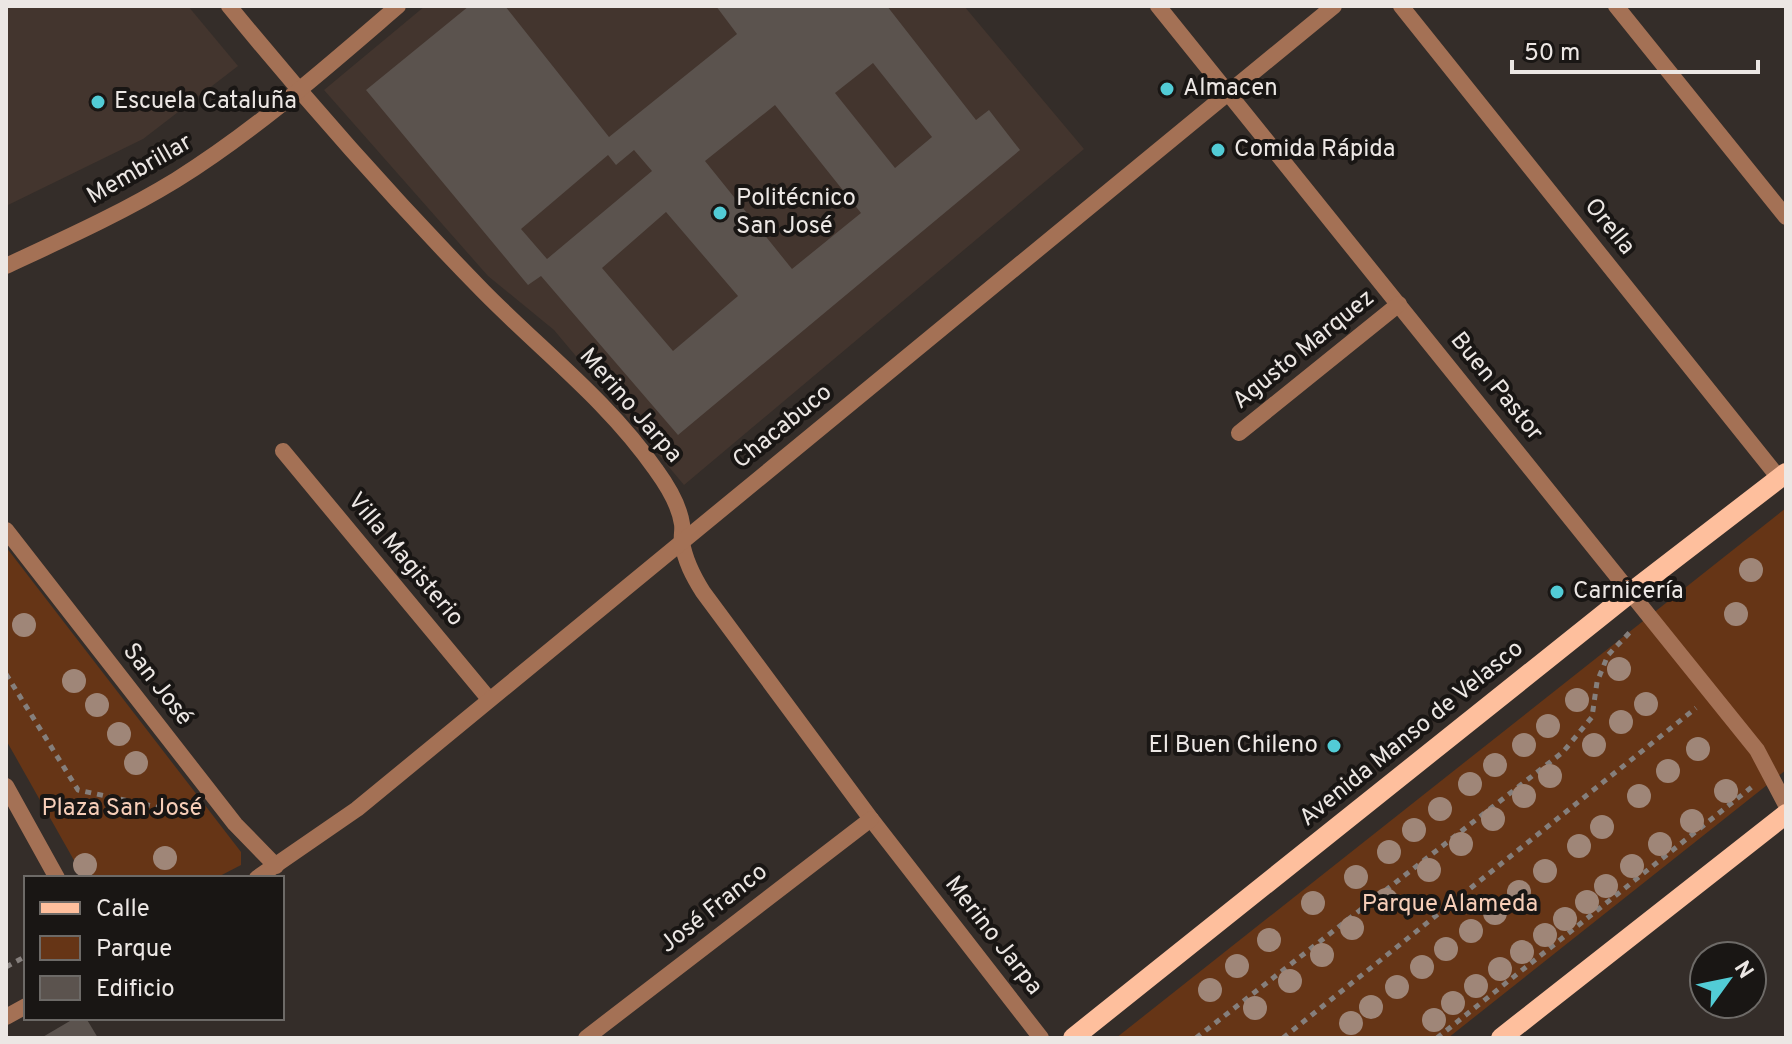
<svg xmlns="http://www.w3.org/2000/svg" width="1792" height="1044" viewBox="0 0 1792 1044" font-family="Overpass,sans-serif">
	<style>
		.built { fill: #43352e }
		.green { fill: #663516 }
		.building { fill: #5b534e; fill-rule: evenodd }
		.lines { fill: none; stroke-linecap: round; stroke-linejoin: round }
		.path { stroke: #857f7c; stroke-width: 5; stroke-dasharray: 6 6; stroke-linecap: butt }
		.street { stroke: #a47155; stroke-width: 16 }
		.primary { stroke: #febf9d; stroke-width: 20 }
		.tree { fill: #9f8678 }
		.poi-dot { fill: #52ccd6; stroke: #191614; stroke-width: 3 }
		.labels { text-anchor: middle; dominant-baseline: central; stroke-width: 8; stroke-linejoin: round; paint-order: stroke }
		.poi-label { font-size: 24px; fill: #ece7e4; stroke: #191614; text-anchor: start }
		.street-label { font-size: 24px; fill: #ece7e4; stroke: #191614 }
		.park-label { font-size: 24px; fill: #f7ceb8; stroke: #191614 }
	</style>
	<rect width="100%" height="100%" fill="#342d29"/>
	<g class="built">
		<polygon points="6,6 188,6 238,66 143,139 6,206"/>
		<polygon points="425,6 964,6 1084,149 684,485 554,330 488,276 324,90"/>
	</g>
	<g class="green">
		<polygon points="1786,508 1786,770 1448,1038 1116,1038"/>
		<polygon points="6,547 241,852 241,865 216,878 84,878 6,740"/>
	</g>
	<g class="building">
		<path d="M469,6H505L609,137L737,34L716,6H887L976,120L989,110L1020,150L678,435L541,276L528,285L366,90ZM873,63L932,137L895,168L835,93ZM775,105L861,213L792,269L705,161ZM634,150L652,171L547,259L521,229L608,155L616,165ZM666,212L738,296L673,351L602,268Z"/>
		<polygon points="75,1018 86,1018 98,1038 41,1038"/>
	</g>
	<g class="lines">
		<g class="path">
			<polyline points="6,674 78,790 198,816"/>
			<polyline points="6,967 26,956"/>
			<polyline points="1196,1038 1563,752 1592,717 1597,682 1608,655 1633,629"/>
			<polyline points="1283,1038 1696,708"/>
			<polyline points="1437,1038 1753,786"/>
		</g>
		<g class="street">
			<path d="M229,6C309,104 394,200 483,291C541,350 608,401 656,470C667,485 679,504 682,524C683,530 681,536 682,542C685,561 693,576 703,592L871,819L1041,1038"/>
			<polyline points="1158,6 1757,750 1786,805"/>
			<polyline points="1401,6 1779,478"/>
			<polyline points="1616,6 1786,217"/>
			<path d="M6,266C64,239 122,213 176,180C256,130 327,67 398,6"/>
			<polyline points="1239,433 1399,304"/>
			<polyline points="283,451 489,699"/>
			<polyline points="6,530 235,824 276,866"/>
			<polyline points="6,786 57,878"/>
			<polyline points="257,878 357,809 1334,6"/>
			<polyline points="6,1017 26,1006"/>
			<polyline points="586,1038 871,819"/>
		</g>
		<g class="primary">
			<polyline points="1073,1038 1630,593 1786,473"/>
			<polyline points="1501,1038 1786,814"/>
		</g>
	</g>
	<g class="tree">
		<circle cx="1751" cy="570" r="12"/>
		<circle cx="1736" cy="614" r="12"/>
		<circle cx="24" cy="625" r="12"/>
		<circle cx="1619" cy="669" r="12"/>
		<circle cx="74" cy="681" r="12"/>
		<circle cx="1577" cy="700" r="12"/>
		<circle cx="1646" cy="704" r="12"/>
		<circle cx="97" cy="705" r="12"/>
		<circle cx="1621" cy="722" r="12"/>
		<circle cx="1548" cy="726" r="12"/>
		<circle cx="119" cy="734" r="12"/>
		<circle cx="1524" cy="745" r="12"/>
		<circle cx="1594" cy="745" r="12"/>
		<circle cx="1698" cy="749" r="12"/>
		<circle cx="136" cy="763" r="12"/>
		<circle cx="1495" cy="765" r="12"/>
		<circle cx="1668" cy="771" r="12"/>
		<circle cx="1550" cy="776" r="12"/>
		<circle cx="1470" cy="784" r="12"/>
		<circle cx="1726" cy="791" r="12"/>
		<circle cx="1524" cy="796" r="12"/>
		<circle cx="1639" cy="796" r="12"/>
		<circle cx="1440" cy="809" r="12"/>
		<circle cx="1493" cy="819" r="12"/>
		<circle cx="1692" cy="821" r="12"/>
		<circle cx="1602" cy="827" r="12"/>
		<circle cx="1414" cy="830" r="12"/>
		<circle cx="1461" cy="844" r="12"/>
		<circle cx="1660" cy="844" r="12"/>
		<circle cx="1579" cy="846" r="12"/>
		<circle cx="1389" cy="852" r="12"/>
		<circle cx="165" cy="858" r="12"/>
		<circle cx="85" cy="865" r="12"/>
		<circle cx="1632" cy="866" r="12"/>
		<circle cx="1429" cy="870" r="12"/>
		<circle cx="1545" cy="871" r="12"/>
		<circle cx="1356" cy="877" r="12"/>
		<circle cx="1606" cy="886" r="12"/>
		<circle cx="1519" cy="892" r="12"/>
		<circle cx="1386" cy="900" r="12"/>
		<circle cx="1587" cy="902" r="12"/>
		<circle cx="1313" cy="903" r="12"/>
		<circle cx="1495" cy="913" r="12"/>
		<circle cx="1565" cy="919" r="12"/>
		<circle cx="1352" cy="928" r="12"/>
		<circle cx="1471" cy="931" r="12"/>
		<circle cx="1545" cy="935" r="12"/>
		<circle cx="1269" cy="940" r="12"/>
		<circle cx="1446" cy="949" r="12"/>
		<circle cx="1522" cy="952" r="12"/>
		<circle cx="1322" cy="955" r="12"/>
		<circle cx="1237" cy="966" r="12"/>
		<circle cx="1422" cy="967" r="12"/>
		<circle cx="1500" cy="969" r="12"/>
		<circle cx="1290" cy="981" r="12"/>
		<circle cx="1476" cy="986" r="12"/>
		<circle cx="1397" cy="987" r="12"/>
		<circle cx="1210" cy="990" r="12"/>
		<circle cx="1453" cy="1003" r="12"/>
		<circle cx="1371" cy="1007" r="12"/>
		<circle cx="1255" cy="1008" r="12"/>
		<circle cx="1434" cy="1020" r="12"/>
		<circle cx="1351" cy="1023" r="12"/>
	</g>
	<g class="poi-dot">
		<circle cx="1167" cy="89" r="8"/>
		<circle cx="98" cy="102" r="8"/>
		<circle cx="1218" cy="150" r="8"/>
		<circle cx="720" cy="213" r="8"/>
		<circle cx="1557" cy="592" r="8"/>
		<circle cx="1334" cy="746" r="8"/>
	</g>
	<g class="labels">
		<g class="poi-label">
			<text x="1183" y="89">Almacen</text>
			<text x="114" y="102">Escuela Cataluña</text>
			<text x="1234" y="150">Comida Rápida</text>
			<text x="736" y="199">Politécnico<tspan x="736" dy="28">San José</tspan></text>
			<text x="1573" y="592">Carnicería</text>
			<text x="1318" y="746" text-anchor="end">El Buen Chileno</text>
		</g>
		<g class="street-label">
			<text transform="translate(140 170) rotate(-30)">Membrillar</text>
			<text transform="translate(1609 227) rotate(51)">Orella</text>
			<text transform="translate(1304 350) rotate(-39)">Agusto Marquez</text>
			<text transform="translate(1496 387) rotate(51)">Buen Pastor</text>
			<text transform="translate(630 406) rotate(49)">Merino Jarpa</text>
			<text transform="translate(783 427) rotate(-39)">Chacabuco</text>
			<text transform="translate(405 560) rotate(50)">Villa Magisterio</text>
			<text transform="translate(157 685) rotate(52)">San José</text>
			<text transform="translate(1412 734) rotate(-39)">Avenida Manso de Velasco</text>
			<text transform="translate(714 909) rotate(-38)">José Franco</text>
			<text transform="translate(993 936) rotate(52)">Merino Jarpa</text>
		</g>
		<g class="park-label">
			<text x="122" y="809">Plaza San José</text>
			<text x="1450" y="905">Parque Alameda</text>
		</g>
	</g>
	<rect width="1792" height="1044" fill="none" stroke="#ece7e4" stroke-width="16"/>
	<rect x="24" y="876" width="260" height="144" fill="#191614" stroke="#6d6a67" stroke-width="2"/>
	<rect x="40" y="902" width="40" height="12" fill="#febf9d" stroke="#6d6a67" stroke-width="2"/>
	<text x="96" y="916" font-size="24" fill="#ece7e4">Calle</text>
	<rect x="40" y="936" width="40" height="24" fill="#663516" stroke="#6d6a67" stroke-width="2"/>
	<text x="96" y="956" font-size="24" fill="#ece7e4">Parque</text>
	<rect x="40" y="976" width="40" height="24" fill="#5b534e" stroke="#6d6a67" stroke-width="2"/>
	<text x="96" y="996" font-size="24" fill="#ece7e4">Edificio</text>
	<g transform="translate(1728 980) rotate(57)"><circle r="38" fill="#191614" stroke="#6d6a67" stroke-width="2"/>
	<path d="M0-6L14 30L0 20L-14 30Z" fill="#52ccd6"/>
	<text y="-12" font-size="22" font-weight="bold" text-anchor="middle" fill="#ece7e4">N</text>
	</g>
	<path d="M1512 60v12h246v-12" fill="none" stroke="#ece7e4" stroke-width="4"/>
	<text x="1524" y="60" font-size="24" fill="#ece7e4" stroke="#191614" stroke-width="6" paint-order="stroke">50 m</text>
</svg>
